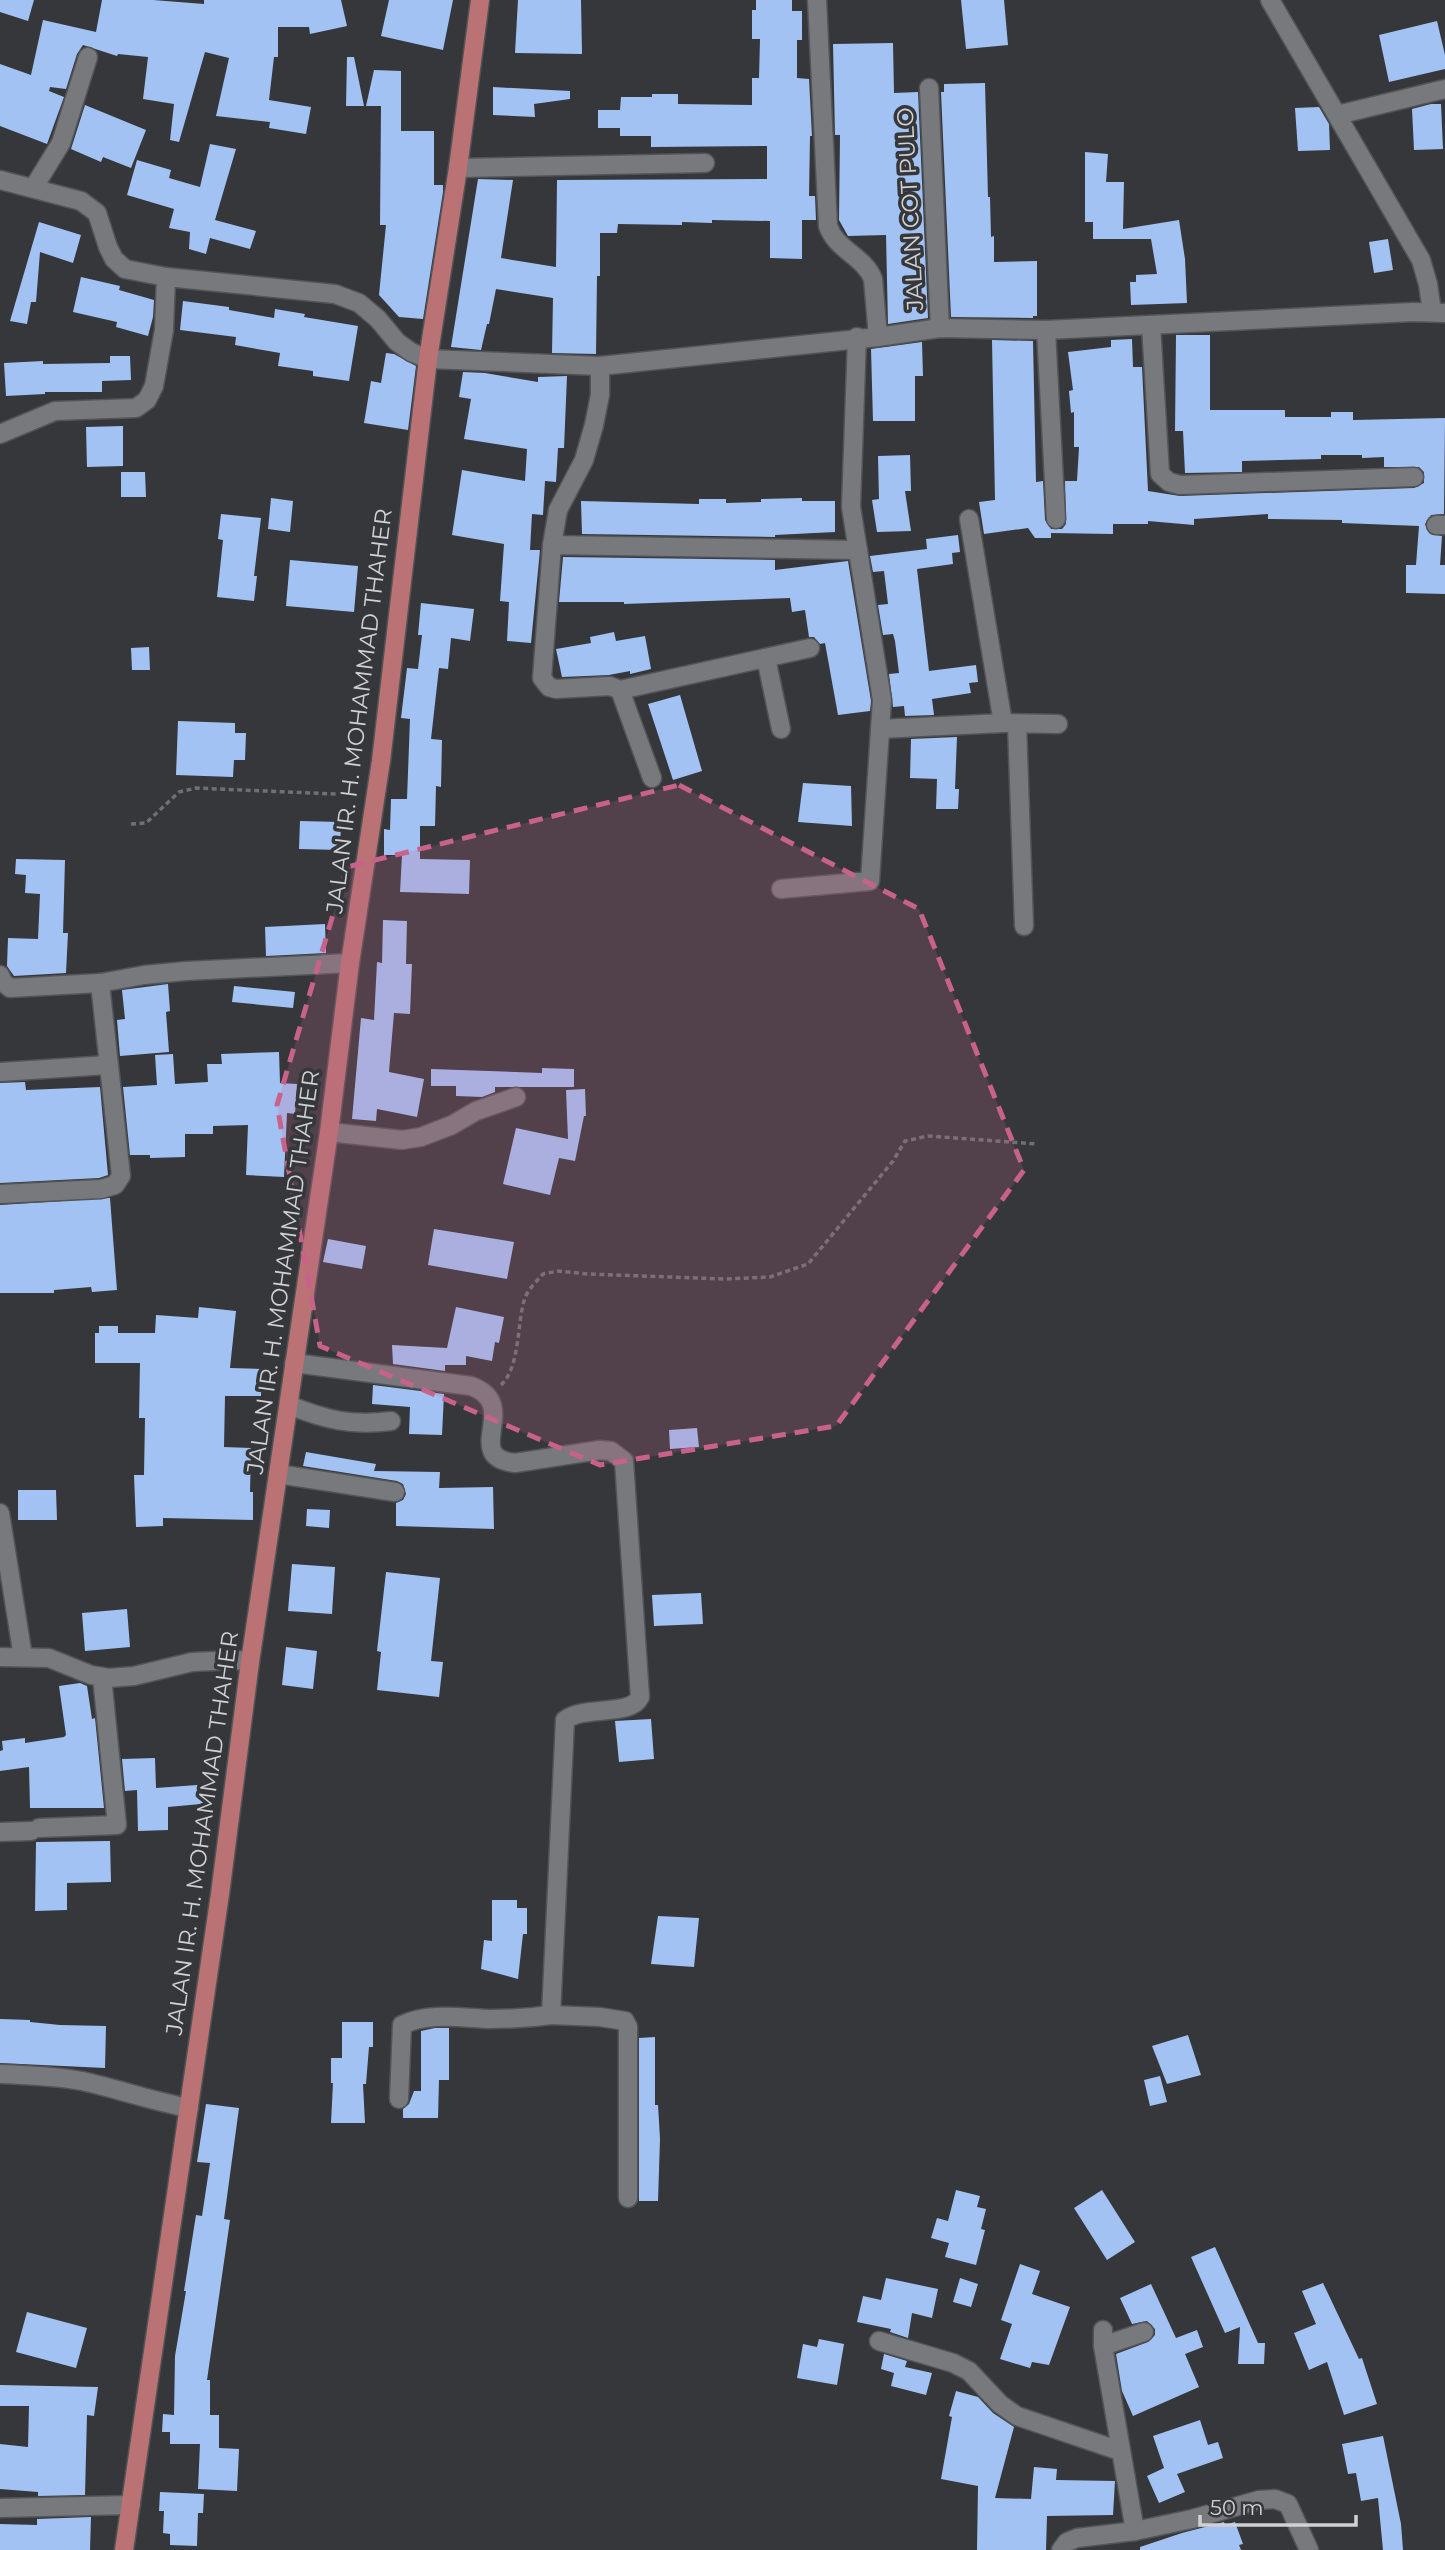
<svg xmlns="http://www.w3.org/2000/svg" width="1445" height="2550" viewBox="0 0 1445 2550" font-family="Montserrat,sans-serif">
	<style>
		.building { fill: #a3c2f4 }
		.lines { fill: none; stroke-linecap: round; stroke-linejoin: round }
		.minor-casing { stroke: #535456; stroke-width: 21 }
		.major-casing { stroke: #535456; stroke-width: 21 }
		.path { stroke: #6e7072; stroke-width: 3.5; stroke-dasharray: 5 3.5; stroke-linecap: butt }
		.minor { stroke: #77797c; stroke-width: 18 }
		.major { stroke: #bb7275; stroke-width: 18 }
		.marked { fill: #c8628b; fill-opacity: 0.2; stroke: #c8628b; stroke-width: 5; stroke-dasharray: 14 9; stroke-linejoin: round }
		.labels { text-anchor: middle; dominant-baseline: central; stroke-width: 7; stroke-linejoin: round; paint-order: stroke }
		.street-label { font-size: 23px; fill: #d0d1d3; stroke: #35373a }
	</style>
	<rect width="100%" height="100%" fill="#35373a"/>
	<g class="building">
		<polygon points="0,0 34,0 28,21 0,12"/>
		<polygon points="102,0 153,0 204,4 204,0 341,0 347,26 310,34 309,27 278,27 278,57 274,57 269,100 311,107 306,134 269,128 270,122 216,116 229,58 205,52 179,142 170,140 174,104 143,99 148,57 118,54 117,56 83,45 77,54 66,89 50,87 49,91 64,97 47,144 0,126 0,64 31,75 43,20 96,32"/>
		<polygon points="389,0 453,0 443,50 381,36"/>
		<polygon points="518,0 581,0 582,54 515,53"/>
		<polygon points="756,0 792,0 792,11 802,11 802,40 797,40 797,78 809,79 812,136 810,136 809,196 815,196 816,220 802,220 802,259 770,258 770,221 712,220 712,223 682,222 682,225 618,224 617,233 600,233 600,276 597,276 596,354 552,353 553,298 496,289 489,324 487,324 481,350 451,347 478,179 513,180 501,258 556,267 557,180 767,179 767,146 651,147 651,136 620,136 620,128 598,128 598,110 620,110 621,97 652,97 652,94 678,94 678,104 752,105 752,78 759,78 760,39 752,39 752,10 756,10"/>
		<polygon points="961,0 1004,0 1008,45 966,49"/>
		<polygon points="1437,21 1445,55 1445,69 1389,82 1379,35"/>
		<polygon points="893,43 894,93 918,92 928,318 888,324 886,235 848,236 839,220 840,135 835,135 833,44"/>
		<polygon points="347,57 354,57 364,106 346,106"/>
		<polygon points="374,70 401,71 401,131 434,131 434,185 443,185 443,192 423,319 399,317 379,295 386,225 380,225 381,106 366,106"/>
		<polygon points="985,83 988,197 990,197 991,237 994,236 994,262 1037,261 1037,316 1033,316 1033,318 951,317 941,92 944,92 944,84"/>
		<polygon points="493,87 570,91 570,99 534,104 535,117 493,115"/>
		<polygon points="1431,104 1441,104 1443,149 1414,150 1412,109"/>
		<polygon points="85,105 146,130 131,168 103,157 101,162 71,149"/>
		<polygon points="1319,107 1329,124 1330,150 1298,151 1295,108"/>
		<polygon points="210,144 236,149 215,220 256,231 250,249 210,238 206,254 189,249 190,232 169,228 174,209 127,195 137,160 171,170 169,178 200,187"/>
		<polygon points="1085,152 1108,154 1106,182 1124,182 1123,229 1179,220 1185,259 1187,303 1131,305 1130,282 1136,282 1136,275 1157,274 1151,239 1093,239 1093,222 1085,222"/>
		<polygon points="39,222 81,235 73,263 40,252 36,302 31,302 27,324 10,321"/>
		<polygon points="1388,239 1393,270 1374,273 1369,242"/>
		<polygon points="81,277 120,286 119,290 154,300 153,317 148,336 116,327 117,322 73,312"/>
		<polygon points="183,301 229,307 229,310 274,318 275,309 305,314 304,317 358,326 349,381 313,376 313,371 278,366 280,353 235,345 236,337 180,330"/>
		<polygon points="1176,335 1210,335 1210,410 1285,410 1285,417 1331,417 1331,412 1353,412 1353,420 1445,418 1444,514 1431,515 1425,524 1430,534 1442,536 1440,565 1445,565 1445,594 1406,593 1406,565 1416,565 1419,526 1342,523 1342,520 1268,519 1268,514 1194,519 1194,525 1148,521 1148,524 1113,524 1113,534 1051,533 1051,538 1035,538 1028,528 984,534 979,502 995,500 992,340 1033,341 1036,482 1043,481 1045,520 1051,529 1062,529 1066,524 1065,481 1077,481 1079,447 1074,447 1074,412 1071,413 1069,391 1073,390 1068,352 1111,347 1111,340 1132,339 1133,367 1142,367 1148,491 1180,496 1414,488 1424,483 1424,472 1419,467 1384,467 1384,457 1362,458 1362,455 1321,455 1321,459 1242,461 1242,472 1185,473 1183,431 1175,431"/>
		<polygon points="922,342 923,376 915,376 915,421 873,421 871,349"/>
		<polygon points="386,353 394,354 416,366 408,430 364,423 371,381 381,383"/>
		<polygon points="110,356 130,356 131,380 102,381 102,392 45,392 45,394 6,396 4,363 43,361 43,364 110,363"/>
		<polygon points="463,372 485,373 538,382 538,377 567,376 564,448 558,448 556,482 545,481 543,515 532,514 530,550 540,550 531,643 507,641 509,602 500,601 504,544 452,535 462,470 525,481 527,449 464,439 471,399 459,397"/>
		<polygon points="123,426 123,466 87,467 86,427"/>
		<polygon points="910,455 911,491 905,491 911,531 877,532 872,500 879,499 878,456"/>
		<polygon points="121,472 145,472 146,497 121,497"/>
		<polygon points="271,498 293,501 290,532 268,529"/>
		<polygon points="802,498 802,501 835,501 835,532 775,535 775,537 582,534 581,501 699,504 699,499 726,499 726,503 761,502 761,499"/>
		<polygon points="221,514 261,518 254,576 257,576 254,601 217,597 223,540 218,539"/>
		<polygon points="958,535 960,552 952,553 953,564 917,569 929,671 976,665 978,682 969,683 971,693 932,699 934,715 905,716 904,706 893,707 889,674 899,673 895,641 893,634 883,635 878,605 888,604 884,571 873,572 870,556 927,549 926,539"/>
		<polygon points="563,557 775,560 775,570 848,561 871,701 870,711 838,715 825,643 820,644 814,637 809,637 805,610 792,612 790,598 624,604 624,602 559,602"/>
		<polygon points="290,560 358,566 354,612 286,606"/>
		<polygon points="421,603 474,609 470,641 451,638 448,669 439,668 431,739 442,740 441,787 436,786 435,826 420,826 420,859 470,860 469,894 400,892 402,855 384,855 384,829 390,830 391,799 407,799 410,719 401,718 407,668 418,669 422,635 418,635"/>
		<polygon points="614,632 616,641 645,636 651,669 630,674 630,671 609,675 562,677 556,649 591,643 590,637"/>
		<polygon points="149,647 150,670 132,670 131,648"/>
		<polygon points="680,695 702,771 673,780 648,704"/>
		<polygon points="178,721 235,723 235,733 246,733 245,760 234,760 233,777 176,775"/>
		<polygon points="957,737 955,789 959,789 958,809 936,809 937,779 910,778 911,739"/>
		<polygon points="803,783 851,786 852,826 798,822"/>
		<polygon points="300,821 341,822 340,850 299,849"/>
		<polygon points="16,859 65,860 63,933 68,933 66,973 14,976 7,966 8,938 38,939 40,894 25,893 26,875 15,874"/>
		<polygon points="383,920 407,921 406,964 412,964 410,1014 394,1013 389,1072 424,1079 417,1117 377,1109 376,1121 352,1119 361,1018 374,1020 377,962 382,963"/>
		<polygon points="325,924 326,953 266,956 265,927"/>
		<polygon points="168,984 170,1011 166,1012 169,1052 120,1056 117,1020 125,1019 122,990"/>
		<polygon points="234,986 295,992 293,1008 232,1002"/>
		<polygon points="279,1052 280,1083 297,1084 295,1114 287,1113 284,1177 246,1175 248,1125 213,1126 213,1134 185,1134 185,1157 150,1158 150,1155 130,1155 123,1087 157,1085 155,1055 173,1054 175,1084 208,1082 207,1064 222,1064 221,1054"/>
		<polygon points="542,1068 574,1069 574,1087 495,1087 495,1092 482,1097 456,1096 456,1086 431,1086 431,1069 542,1073"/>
		<polygon points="25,1082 26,1090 100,1087 108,1175 99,1178 0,1183 0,1083"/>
		<polygon points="585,1089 586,1116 584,1116 575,1161 559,1158 550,1195 503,1184 516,1128 568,1139 566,1090"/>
		<polygon points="110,1198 117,1290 92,1292 91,1287 54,1290 54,1293 0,1293 0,1205"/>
		<polygon points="434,1229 514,1242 507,1279 428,1265"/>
		<polygon points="328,1239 366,1246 362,1269 323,1262"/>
		<polygon points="199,1307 236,1311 230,1368 262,1369 261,1396 225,1396 224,1447 251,1448 250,1492 253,1492 253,1520 163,1518 163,1526 136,1527 134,1475 144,1475 145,1418 139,1418 140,1363 95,1363 95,1333 99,1333 99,1326 118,1326 118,1333 155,1333 156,1315 198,1318"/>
		<polygon points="456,1307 504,1317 499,1343 495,1342 492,1361 466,1356 466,1365 445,1365 445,1371 393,1364 392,1345 447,1348"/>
		<polygon points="373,1385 444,1394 442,1435 409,1434 410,1407 372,1404"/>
		<polygon points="697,1428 699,1447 670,1449 669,1430"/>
		<polygon points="306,1452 376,1464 374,1471 440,1472 439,1488 493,1487 494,1529 396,1526 396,1503 403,1500 406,1494 403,1484 397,1481 303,1466"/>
		<polygon points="18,1490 56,1490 57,1520 18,1520"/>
		<polygon points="307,1509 330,1510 329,1528 306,1526"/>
		<polygon points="292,1564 335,1567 332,1614 288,1611"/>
		<polygon points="386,1572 440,1578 431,1661 443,1662 439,1697 377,1690 381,1652 377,1651"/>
		<polygon points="701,1593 703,1624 654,1626 652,1595"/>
		<polygon points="127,1609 130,1647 85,1651 82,1613"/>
		<polygon points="286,1647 317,1651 313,1689 282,1685"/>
		<polygon points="80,1683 87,1686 92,1719 95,1718 104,1808 30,1808 29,1767 0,1771 0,1751 3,1750 2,1741 25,1738 25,1743 64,1737 66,1735 59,1686"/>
		<polygon points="651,1719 654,1759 619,1762 615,1721"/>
		<polygon points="155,1758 156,1788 211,1784 212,1803 168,1807 168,1830 138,1831 137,1790 125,1791 122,1759"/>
		<polygon points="110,1841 111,1882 67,1883 67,1910 35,1911 36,1842"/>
		<polygon points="492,1900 517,1900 517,1908 527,1908 527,1934 523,1934 518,1979 481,1969 484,1940 492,1941"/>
		<polygon points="658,1916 699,1918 694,1967 651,1964"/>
		<polygon points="0,2019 30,2020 30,2022 60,2025 106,2026 105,2068 0,2063"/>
		<polygon points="342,2022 373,2022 373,2047 369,2047 366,2084 363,2084 365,2123 331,2123 333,2083 331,2083 331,2058 342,2058"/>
		<polygon points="435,2028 449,2028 449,2080 439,2080 438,2118 403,2118 403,2109 409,2104 414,2091 421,2091 421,2031"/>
		<polygon points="1188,2035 1201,2075 1167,2084 1152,2046"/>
		<polygon points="655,2037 655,2105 658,2105 660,2139 658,2201 639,2201 639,2038"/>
		<polygon points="1160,2076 1167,2102 1150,2106 1144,2080"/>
		<polygon points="206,2104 239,2108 224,2219 230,2220 207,2380 210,2380 210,2415 219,2415 219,2448 239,2449 237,2491 198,2489 200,2444 170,2444 170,2432 162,2432 163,2414 174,2415 175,2356 186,2291 184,2291 196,2215 202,2216 210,2163 197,2162"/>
		<polygon points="956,2190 980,2196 977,2207 986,2209 981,2229 985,2230 976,2265 945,2257 949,2243 931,2238 937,2218 948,2221"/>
		<polygon points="1102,2190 1135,2242 1107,2260 1074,2208"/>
		<polygon points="1215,2247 1258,2343 1265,2343 1264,2364 1238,2364 1240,2327 1225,2333 1191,2257"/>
		<polygon points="1020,2264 1040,2271 1032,2294 1070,2307 1049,2365 1032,2362 1030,2368 1000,2359 1012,2324 1001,2320"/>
		<polygon points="886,2278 938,2289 932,2318 912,2313 908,2338 890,2332 891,2329 857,2322 863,2296 881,2300"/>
		<polygon points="960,2278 978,2284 971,2307 953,2302"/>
		<polygon points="1323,2283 1359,2359 1362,2358 1377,2404 1344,2415 1327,2362 1309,2370 1294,2333 1316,2324 1302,2291"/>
		<polygon points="1151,2284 1176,2338 1197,2330 1203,2347 1185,2354 1199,2387 1133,2416 1122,2391 1116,2354 1148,2342 1155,2335 1155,2329 1147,2321 1132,2324 1120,2298"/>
		<polygon points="27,2312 87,2328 76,2368 16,2352"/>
		<polygon points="819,2339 844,2344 837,2385 797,2378 803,2344 817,2347"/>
		<polygon points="884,2354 907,2361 905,2367 932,2373 926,2395 891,2386 894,2373 881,2369"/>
		<polygon points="0,2385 98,2387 94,2416 87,2415 85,2495 38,2496 38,2492 0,2489 0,2444 28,2447 29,2406 0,2406"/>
		<polygon points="956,2391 978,2397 993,2413 1014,2427 995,2498 1031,2499 1034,2467 1057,2469 1056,2480 1115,2481 1113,2515 1047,2516 1046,2550 977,2550 978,2486 941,2479 952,2417 949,2416"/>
		<polygon points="1200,2420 1208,2445 1218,2442 1223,2458 1177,2474 1185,2492 1159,2503 1147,2476 1164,2468 1153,2436"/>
		<polygon points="1383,2436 1401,2524 1403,2550 1383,2550 1378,2498 1361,2501 1356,2473 1348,2474 1342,2444"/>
		<polygon points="160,2492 204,2494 203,2513 198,2513 197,2546 170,2545 170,2534 163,2533 164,2511 159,2511"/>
		<polygon points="91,2517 90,2550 0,2550 0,2524 37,2525 37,2519"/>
		<polygon points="1224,2522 1225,2525 1235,2522 1243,2544 1239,2545 1241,2550 1140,2550 1140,2547 1182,2533"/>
	</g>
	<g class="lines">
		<defs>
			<g id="minor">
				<path d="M817,0L828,226C836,250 864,256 873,279L878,337"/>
				<polyline points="1270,0 1421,260 1428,284 1432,312"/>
				<polyline points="929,88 940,328"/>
				<polyline points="1337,115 1445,89"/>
				<polyline points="458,168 705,163"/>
				<polyline points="0,180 81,201 97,213 108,247 114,259 125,269 166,277 335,294 359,303 378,319 397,342 411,352 428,359 600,366 878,337 940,328 1046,330 1413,312 1445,313"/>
				<polyline points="34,187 61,143 88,57"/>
				<polyline points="1151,325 1160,474 1169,482 1180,485 1414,477"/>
				<polyline points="1046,330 1056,519"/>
				<polyline points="0,434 55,411 136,408 147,400 154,386 164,330 166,277"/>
				<polyline points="1436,525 1445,525"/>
				<polyline points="552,545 558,510 584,460 594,425 600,395 600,366"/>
				<polyline points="766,658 781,729"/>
				<polyline points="620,690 810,648"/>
				<polyline points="1006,723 1058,724"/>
				<polyline points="1017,724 1024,926"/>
				<polyline points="880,729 1003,723 969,519"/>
				<polyline points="652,778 620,690 610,686 556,689 549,687 542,678 552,545 858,550"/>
				<polyline points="781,889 870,881 882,700 851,507 857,337"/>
				<polyline points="0,975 3,982 10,988 100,983 144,975 186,971 350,963"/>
				<polyline points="0,1072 108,1065"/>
				<polyline points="329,1132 402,1140 421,1137 452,1125 476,1111 516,1097"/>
				<polyline points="0,1194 101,1189 115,1185 121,1176 100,983"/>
				<path d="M294,1363L471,1386C523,1405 460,1457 515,1463L600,1450L611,1451L624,1461L640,1697C631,1717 584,1705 565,1720L551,2015C530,2018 510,2019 490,2019C462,2018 428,2012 402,2025L399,2099"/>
				<path d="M289,1405C326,1420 351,1426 391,1421"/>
				<polyline points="278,1474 395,1492"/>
				<polyline points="0,1513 23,1657"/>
				<polyline points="0,1657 49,1658 91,1675 109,1678 134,1676 192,1662 238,1660 250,1662"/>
				<polyline points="39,1828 117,1825 102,1677"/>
				<polyline points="0,1832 31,1831"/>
				<polyline points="551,2015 600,2017 625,2021 628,2027 628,2198"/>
				<path d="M0,2074C27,2075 55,2076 82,2081C118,2089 152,2101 189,2108"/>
				<polyline points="1103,2330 1103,2346 1144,2332"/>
				<polyline points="879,2341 953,2363 969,2371 1000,2404 1017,2416 1120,2451"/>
				<polyline points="1103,2346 1135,2531"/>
				<polyline points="0,2508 131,2505"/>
				<polyline points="1061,2550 1067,2542 1077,2538 1135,2531 1192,2519 1259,2500 1275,2499 1288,2504 1309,2550"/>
			</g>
			<polyline id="major" points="124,2550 220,1894 250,1662 329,1132 350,963 381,761 428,359 458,168 480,0"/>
		</defs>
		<use href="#minor" class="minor-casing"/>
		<use href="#major" class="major-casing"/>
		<g class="path">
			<polyline points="131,824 146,823 179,792 196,788 357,795"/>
			<path d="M501,1385C520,1367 517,1325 524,1301C527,1290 536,1282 543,1274L558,1271L588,1274L724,1279L770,1277L808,1264L893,1161L905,1141L928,1136L1037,1144"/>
		</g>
		<use href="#minor" class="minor"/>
		<use href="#major" class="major"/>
	</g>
	<path class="marked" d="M679,785L919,909L1024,1170L836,1426L600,1465L320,1346L277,1105L347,867Z"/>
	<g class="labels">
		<g class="street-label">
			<text transform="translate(910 209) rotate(-93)">JALAN COT PULO</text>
			<text transform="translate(359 711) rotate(-83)">JALAN IR. H. MOHAMMAD THAHER</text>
			<text transform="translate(283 1272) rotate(-82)">JALAN IR. H. MOHAMMAD THAHER</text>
			<text transform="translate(202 1833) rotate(-82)">JALAN IR. H. MOHAMMAD THAHER</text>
		</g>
	</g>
	<path d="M1200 2515v10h156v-10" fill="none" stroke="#d0d1d3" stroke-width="3.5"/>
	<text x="1210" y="2515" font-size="21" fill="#d0d1d3" stroke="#35373a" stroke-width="5" paint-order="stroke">50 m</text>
</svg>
